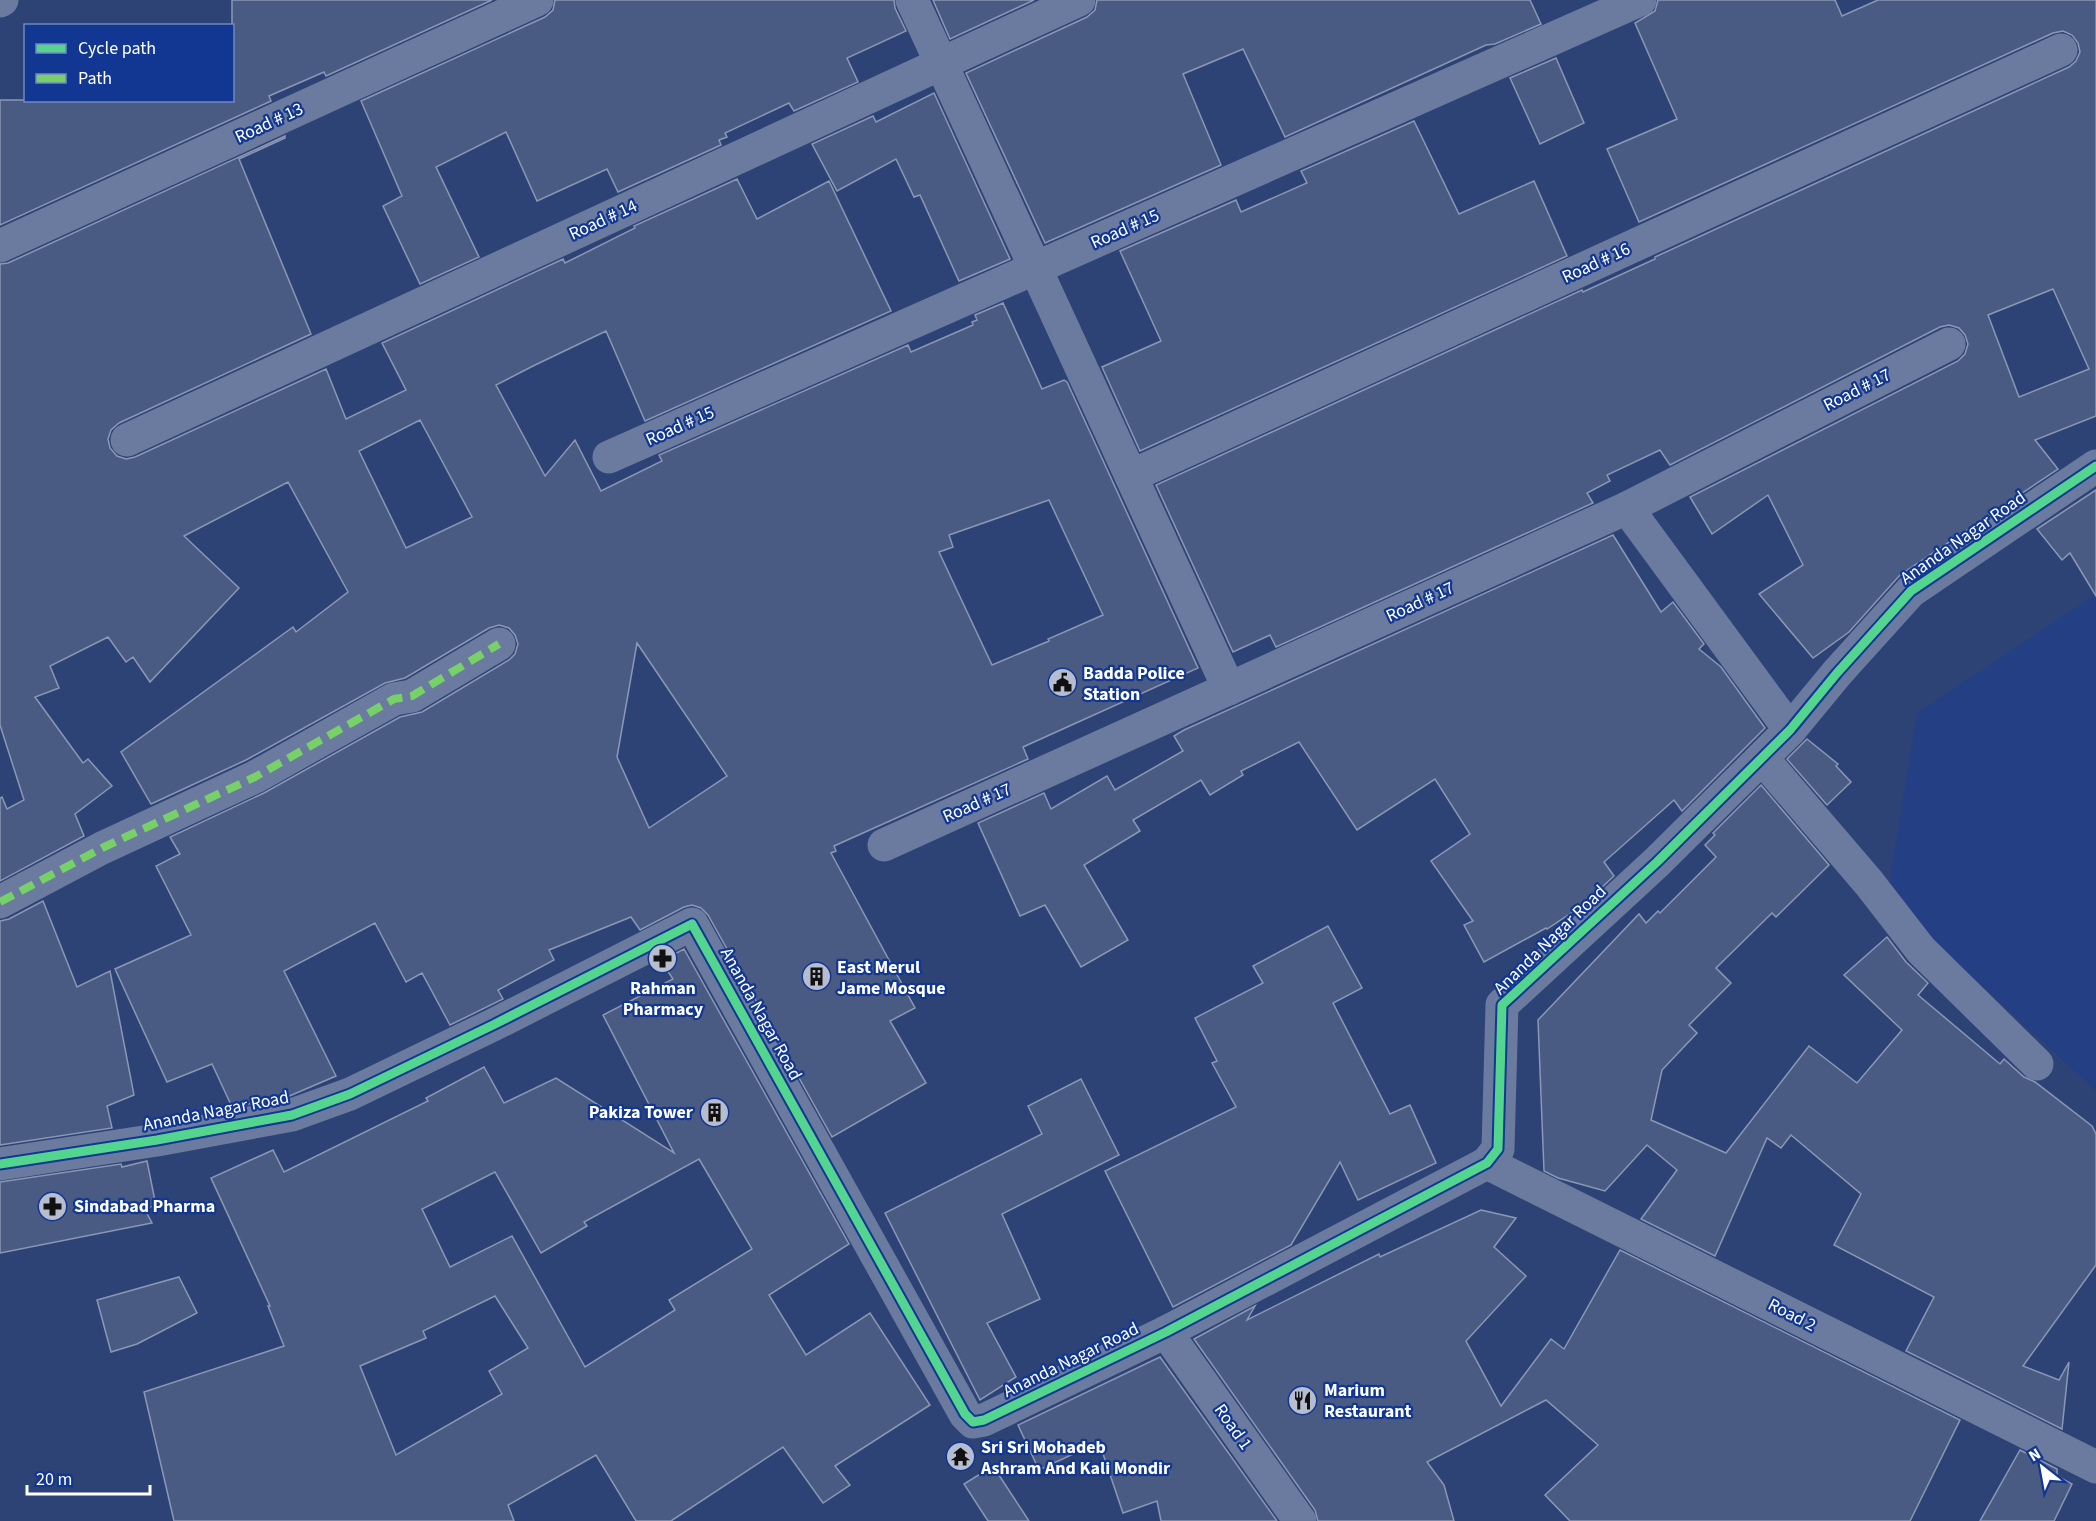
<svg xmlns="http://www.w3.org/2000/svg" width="2096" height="1521" viewBox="0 0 2096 1521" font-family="'Source Sans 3',sans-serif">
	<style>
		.water { fill: #243f83 }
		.building { fill: #495b83; stroke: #8b98b5; stroke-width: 1.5; fill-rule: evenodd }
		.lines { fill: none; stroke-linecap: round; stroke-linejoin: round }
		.minor { stroke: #6b7ba0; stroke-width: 33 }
		.quiet { stroke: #78d068; stroke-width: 8; stroke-dasharray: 15 8; stroke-linecap: butt }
		.cycleway-casing { stroke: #113792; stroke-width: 13 }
		.cycleway { stroke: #53d58f; stroke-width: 9 }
		.labels { text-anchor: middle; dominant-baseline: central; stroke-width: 4.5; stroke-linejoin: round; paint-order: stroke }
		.street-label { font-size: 18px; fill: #fff; stroke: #113792 }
		.poi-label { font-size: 18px; font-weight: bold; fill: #fff; stroke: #113792; text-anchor: start }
	</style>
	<rect width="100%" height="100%" fill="#2e4375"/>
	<polygon class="water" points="2096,594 2096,1091 1887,898 1917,713"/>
	<g class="building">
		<polygon points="232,0 492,0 326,76 324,72 269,96 271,101 0,225 0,100 232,100"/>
		<polygon points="555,0 894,0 895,8 906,31 847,58 858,82 794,111 789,103 725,133 727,137 719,140 721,145 618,192 607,169 537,201 506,132 436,167 479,257 420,284 383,206 402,196 361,101 545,17 553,10"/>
		<polygon points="933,0 1034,0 950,39"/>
		<polygon points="1097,0 1530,0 1541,24 1495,44 1486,45 1285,137 1243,49 1183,74 1221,165 1045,243 966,73 1087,17 1095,10"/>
		<path d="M1658,0H1835L1842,16L1878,0H2096V416L2035,440L2058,469L1900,575L1849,632L1813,658L1759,594L1803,565L1768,495L1712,534L1690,497L1958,361L1965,354L1968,344L1965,335L1959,328L1949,325L1940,327L1670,465L1660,450L1607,475L1610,481L1587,493L1593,503L1276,647L1270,635L1233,652L1156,485L1582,290L1583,292L1655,259V257L2069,67L2076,61L2080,52L2078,43L2072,35L2063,31L2053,33L1639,222L1607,149L1677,119L1635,23L1655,11ZM2053,289L2089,369L2019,397L1988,315Z"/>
		<polygon points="1556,58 1584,123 1540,144 1510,78"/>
		<polygon points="934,93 1010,259 959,281 920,195 914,197 896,159 837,191 812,144 873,116 876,122"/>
		<polygon points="1414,121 1459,214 1534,181 1567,256 1140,451 1102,367 1161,341 1120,251 1236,200 1241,212 1307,183 1301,171"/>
		<path d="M285,136V138L239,159L311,334L119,423L111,430L108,439L110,448L117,456L126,459L135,457L326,369L346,419L406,390L382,343L563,259L565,263L635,228L634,226L737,179L757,219L829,181L891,311L645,421L606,331L533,366L496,385L545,476L575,440L601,491L662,461L659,455L908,345L911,352L973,325L972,322L977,320L975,315L1003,303L1042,389L1064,380L1067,382L1198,668L1023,747L1028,759L834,846L836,851L831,853L915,1008L890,1021L926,1083L832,1137L708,915L701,908L692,905L684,907L640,930L631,917L549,950L554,960L498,990L503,999L450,1025L422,973L406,982L375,923L284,971L336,1076L287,1097L232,1107L212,1064L167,1082L115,969L191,935L156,866L180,854L170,837L264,793L400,717L422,712L509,660L515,654L518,644L515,635L509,628L499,625L489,628L405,678L385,683L246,760L151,804L121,752L293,627L296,632L348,592L288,482L184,536L239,588L150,682L133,657L126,662L108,637L50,666L59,688L35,697L83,763L88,759L112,786L75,814L84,836L0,881V798L2,797L7,809L24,800L0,725V264L8,263ZM420,420L472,517L406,548L359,451ZM1049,500L1103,615L1048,639L1049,641L992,665L939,552L953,547L949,535ZM637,643L727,776L649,828L617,757Z"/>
		<polygon points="2096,490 2096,596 2070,553 2062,560 2037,529"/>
		<polygon points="1613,535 1661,612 1673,602 1704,644 1699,649 1721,667 1765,728 1682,811 1674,800 1604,862 1614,876 1583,905 1547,929 1546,928 1484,962 1464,925 1473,921 1431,861 1470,834 1435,779 1357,830 1299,742 1241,771 1243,775 1210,795 1201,780 1133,820 1140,831 1084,865 1128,940 1081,967 1045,905 1020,916 978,823 1044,793 1051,809 1107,776 1115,790 1183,751 1174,736 1184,730"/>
		<polygon points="1807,739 1838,764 1836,766 1851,782 1827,805 1787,759"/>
		<polygon points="1761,785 1829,865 1776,917 1772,913 1716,968 1731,983 1689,1025 1697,1033 1662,1070 1651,1120 1726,1153 1809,1046 1857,1083 1902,1030 1844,975 1887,937 1906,962 1928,983 1918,995 2000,1064 2004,1059 2024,1077 2035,1082 2092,1126 2096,1134 2096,1265 2023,1366 2059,1380 2069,1362 2062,1429 1906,1351 1934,1297 1834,1245 1861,1194 1791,1135 1781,1148 1767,1138 1715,1256 1641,1219 1677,1170 1647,1145 1605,1191 1558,1178 1544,1171 1538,1020 1639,914 1646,923 1658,911 1660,913 1716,857 1705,845 1715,835 1713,833"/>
		<polygon points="43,901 77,987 110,971 134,1095 107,1106 112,1128 0,1145 0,921 9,919"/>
		<polygon points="1328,926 1362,988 1333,1003 1390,1114 1410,1105 1436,1163 1358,1200 1340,1162 1291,1245 1173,1307 1105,1171 1236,1107 1212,1063 1217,1061 1195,1018 1263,983 1253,966"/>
		<path d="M684,949L849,1244L769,1295L806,1355L870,1313L930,1405L835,1466L850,1485L823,1503L783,1447L671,1521H636L596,1455L508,1505L514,1521H174L144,1392L284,1346L268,1306H270L211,1178L273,1150L284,1172L428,1101L426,1098L484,1067L504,1103L556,1078L674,1153L603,1015L673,979L661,961ZM699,1159L752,1249L669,1300L675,1310L585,1367L512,1236L450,1267L422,1209L495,1172L541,1253L587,1226L584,1222ZM495,1296L528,1348L489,1371L502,1394L396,1455L360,1366L426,1338L423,1331Z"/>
		<polygon points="1081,1079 1119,1155 1002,1214 1040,1299 987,1323 1016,1377 980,1400 885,1213 1042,1134 1028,1106"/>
		<polygon points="147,1161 156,1206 144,1208 152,1223 0,1253 0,1182 121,1164 122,1167"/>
		<polygon points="1481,1210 1516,1218 1494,1247 1526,1276 1466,1341 1501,1406 1551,1339 1564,1349 1620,1250 1960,1420 1910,1521 1570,1521 1545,1495 1598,1445 1546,1400 1427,1462 1444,1485 1454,1521 1318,1521 1315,1510 1194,1339 1255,1306 1247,1320 1379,1254 1380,1257"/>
		<polygon points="179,1277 197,1313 137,1344 111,1352 97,1300"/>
		<polygon points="1160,1357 1277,1521 1161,1521 1157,1501 1123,1513 1099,1442 1039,1470 1018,1425"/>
		<polygon points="2020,1450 2057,1469 2057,1476 2072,1484 2054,1521 1980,1521"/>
		<polygon points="993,1466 1029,1521 988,1521 964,1484"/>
	</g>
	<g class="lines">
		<g class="minor">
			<polyline points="912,0 1229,689"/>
			<polyline points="0,1 2,0"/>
			<polyline points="0,246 537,0"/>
			<polyline points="127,440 1079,0"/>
			<polyline points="609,457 1640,0"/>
			<polyline points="1131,476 2061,50"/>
			<polyline points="1627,508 1790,730"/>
			<polyline points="1762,758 1869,883 1921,950 2037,1064"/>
			<polyline points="884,845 1627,508 1949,344"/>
			<polyline points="0,902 102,848 255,777 394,699 412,696 499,644"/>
			<polyline points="1487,1163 2096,1467"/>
			<polyline points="0,1164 157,1140 292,1115 350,1094 493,1025 692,924 965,1414 973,1422 984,1420 1166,1332 1487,1163 1498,1149 1502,1005 1657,862 1790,730 1837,673 1911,591 2096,466"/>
			<polyline points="1166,1332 1300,1521"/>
		</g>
		<polyline class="quiet" points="0,902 102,848 255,777 394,699 412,696 499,644"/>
		<defs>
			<polyline id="cycleway" points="0,1164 157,1140 292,1115 350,1094 493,1025 692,924 965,1414 973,1422 984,1420 1166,1332 1487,1163 1498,1149 1502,1005 1657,862 1790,730 1837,673 1911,591 2096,466"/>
		</defs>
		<use href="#cycleway" class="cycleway-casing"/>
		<use href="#cycleway" class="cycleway"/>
	</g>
	<defs>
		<symbol id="civic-disc" viewBox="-11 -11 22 22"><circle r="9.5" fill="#b6bdcf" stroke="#113792"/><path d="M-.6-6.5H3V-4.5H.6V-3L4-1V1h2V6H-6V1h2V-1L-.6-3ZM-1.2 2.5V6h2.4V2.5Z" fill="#111"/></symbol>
		<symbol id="pharmacy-disc" viewBox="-11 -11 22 22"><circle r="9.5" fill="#b6bdcf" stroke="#113792"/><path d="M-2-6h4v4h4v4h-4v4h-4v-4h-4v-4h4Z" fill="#111"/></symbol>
		<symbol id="building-disc" viewBox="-11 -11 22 22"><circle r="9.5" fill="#b6bdcf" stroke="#113792"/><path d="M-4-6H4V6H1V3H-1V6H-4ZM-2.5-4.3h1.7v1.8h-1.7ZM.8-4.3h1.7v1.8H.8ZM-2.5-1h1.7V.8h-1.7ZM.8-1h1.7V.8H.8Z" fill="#111"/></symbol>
		<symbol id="restaurant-disc" viewBox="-11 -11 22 22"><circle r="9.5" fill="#b6bdcf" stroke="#113792"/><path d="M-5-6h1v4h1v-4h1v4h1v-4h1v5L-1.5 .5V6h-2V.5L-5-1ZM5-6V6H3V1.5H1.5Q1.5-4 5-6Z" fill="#111"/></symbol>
		<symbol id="temple-disc" viewBox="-11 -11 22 22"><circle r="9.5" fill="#b6bdcf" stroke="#113792"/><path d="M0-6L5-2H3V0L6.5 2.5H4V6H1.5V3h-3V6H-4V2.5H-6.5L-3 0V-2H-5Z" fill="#111"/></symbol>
	</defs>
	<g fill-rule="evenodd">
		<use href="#civic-disc" x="1046" y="666" width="33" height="33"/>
		<use href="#pharmacy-disc" x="646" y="942" width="33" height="33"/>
		<use href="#building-disc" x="800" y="960" width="33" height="33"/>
		<use href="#building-disc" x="698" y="1096" width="33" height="33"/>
		<use href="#pharmacy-disc" x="36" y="1190" width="33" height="33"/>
		<use href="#restaurant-disc" x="1286" y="1384" width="33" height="33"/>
		<use href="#temple-disc" x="944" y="1440" width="33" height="33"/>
	</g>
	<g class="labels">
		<g class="street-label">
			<text transform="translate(269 123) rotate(-25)">Road # 13</text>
			<text transform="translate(603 220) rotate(-25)">Road # 14</text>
			<text transform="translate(1125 229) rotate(-24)">Road # 15</text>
			<text transform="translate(1596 263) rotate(-25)">Road # 16</text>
			<text transform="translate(1857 390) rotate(-27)">Road # 17</text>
			<text transform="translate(680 426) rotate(-24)">Road # 15</text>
			<text transform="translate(1963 538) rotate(-35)">Ananda Nagar Road</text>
			<text transform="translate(1420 602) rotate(-25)">Road # 17</text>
			<text transform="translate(977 803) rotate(-24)">Road # 17</text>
			<text transform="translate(1550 940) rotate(-44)">Ananda Nagar Road</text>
			<text transform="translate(761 1014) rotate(61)">Ananda Nagar Road</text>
			<text transform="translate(216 1111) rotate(-11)">Ananda Nagar Road</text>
			<text transform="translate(1792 1315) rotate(27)">Road 2</text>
			<text transform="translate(1071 1360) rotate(-26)">Ananda Nagar Road</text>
			<text transform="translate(1233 1427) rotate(55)">Road 1</text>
		</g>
		<g class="poi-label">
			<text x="1083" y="673">Badda Police<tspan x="1083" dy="21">Station</tspan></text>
			<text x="837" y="967">East Merul<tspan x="837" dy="21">Jame Mosque</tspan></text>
			<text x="663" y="988" text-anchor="middle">Rahman<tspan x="663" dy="21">Pharmacy</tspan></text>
			<text x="693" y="1112" text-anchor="end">Pakiza Tower</text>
			<text x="74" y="1206">Sindabad Pharma</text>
			<text x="1324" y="1390">Marium<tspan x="1324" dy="21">Restaurant</tspan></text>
			<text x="981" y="1447">Sri Sri Mohadeb<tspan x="981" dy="21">Ashram And Kali Mondir</tspan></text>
		</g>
	</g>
	<rect x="24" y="24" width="210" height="78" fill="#113792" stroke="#7087be" stroke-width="1.5"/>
	<rect x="36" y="44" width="30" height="9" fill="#53d58f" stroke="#7087be" stroke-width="1.5"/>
	<text x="78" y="54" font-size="18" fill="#ffffff">Cycle path</text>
	<rect x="36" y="74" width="30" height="9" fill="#78d068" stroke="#7087be" stroke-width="1.5"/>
	<text x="78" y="84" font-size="18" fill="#ffffff">Path</text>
	<g transform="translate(2042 1467) rotate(329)" stroke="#113792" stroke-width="4.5" paint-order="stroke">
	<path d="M0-4.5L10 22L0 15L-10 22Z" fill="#ffffff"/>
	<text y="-9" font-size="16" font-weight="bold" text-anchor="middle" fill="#ffffff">N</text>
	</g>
	<path d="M27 1485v9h123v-9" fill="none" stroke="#ffffff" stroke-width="3"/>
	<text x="36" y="1485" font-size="18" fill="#ffffff" stroke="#113792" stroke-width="4.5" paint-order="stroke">20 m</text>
</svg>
